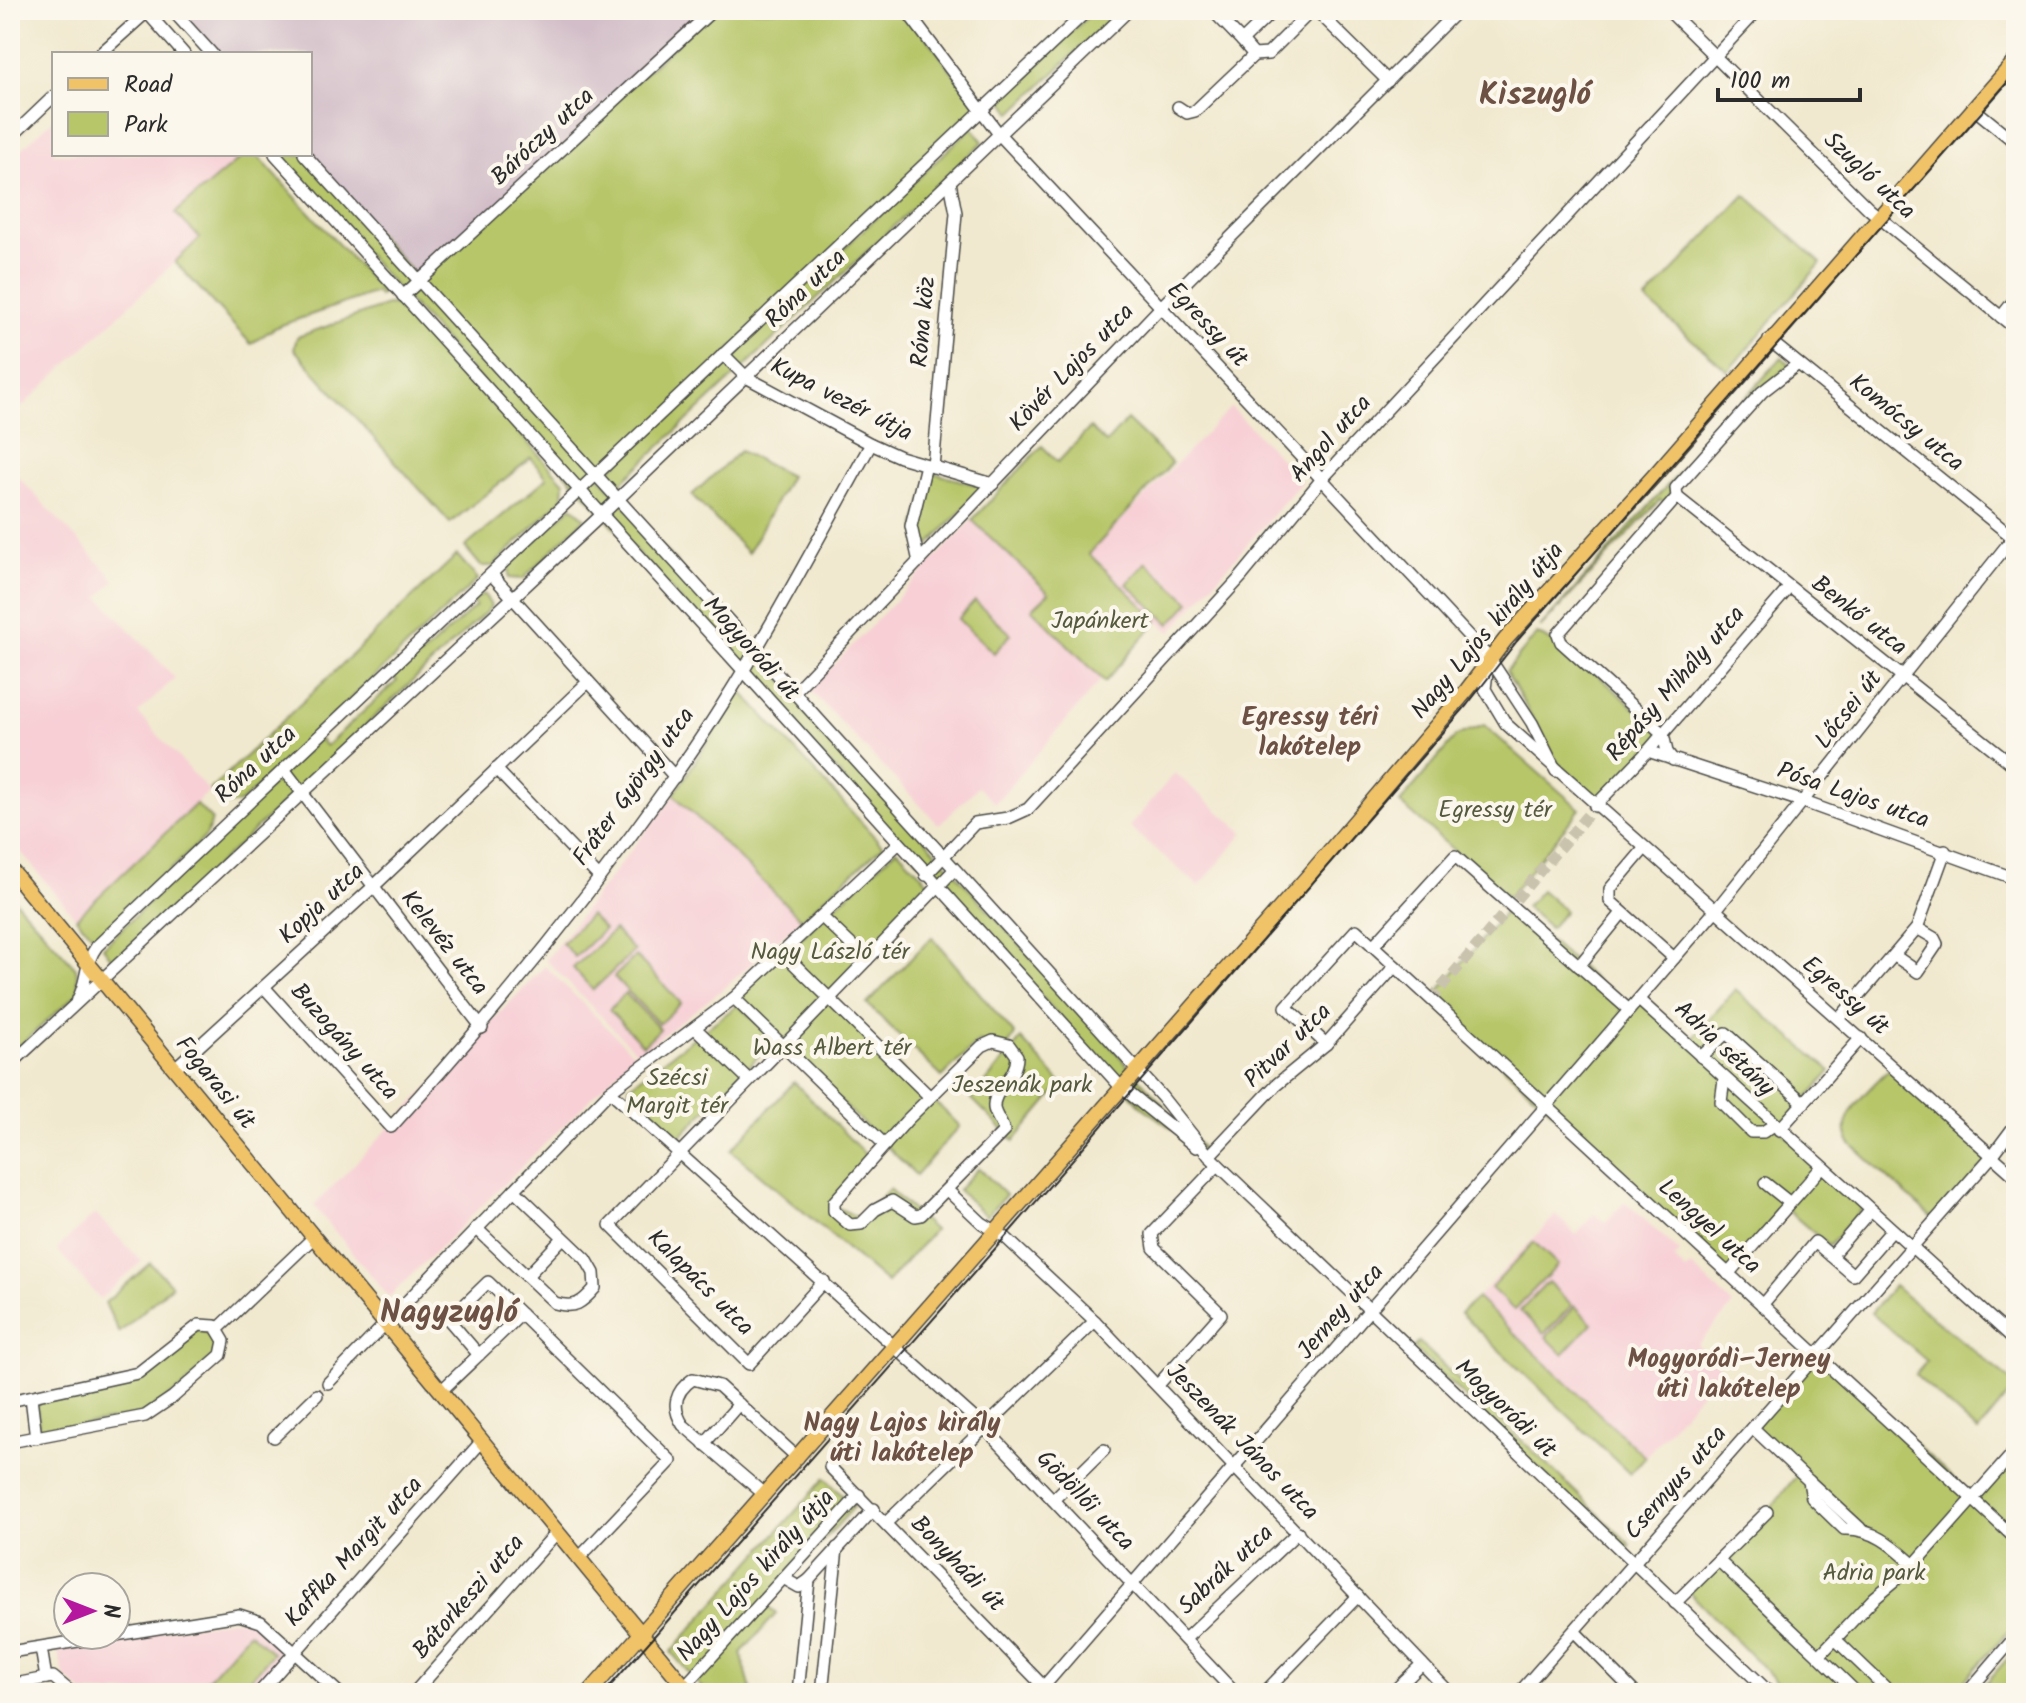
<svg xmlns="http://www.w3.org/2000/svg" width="2026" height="1703" viewBox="0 0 2026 1703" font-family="Kalam,sans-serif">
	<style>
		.built { fill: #f7cfd5 }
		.industrial { fill: #d2bdc8 }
		.green { fill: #b7c669; stroke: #71784a; stroke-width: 2 }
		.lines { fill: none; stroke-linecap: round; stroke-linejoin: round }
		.minor-tunnel { stroke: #c9c3ae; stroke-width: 11; stroke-dasharray: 11 5.5; stroke-linecap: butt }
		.minor-casing { stroke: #494844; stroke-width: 14 }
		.major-casing { stroke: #494844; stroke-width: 17 }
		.minor { stroke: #fff; stroke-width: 11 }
		.major { stroke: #f0c369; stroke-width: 14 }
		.tram { stroke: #2b2b2b; stroke-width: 2 }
		.labels { text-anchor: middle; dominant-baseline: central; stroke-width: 8; stroke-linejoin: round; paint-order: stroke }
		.street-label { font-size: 24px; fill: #2b2b2b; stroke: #fbf7ec }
		.park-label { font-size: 24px; fill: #555a3e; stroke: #fbf7ec }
		.neighbourhood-label { font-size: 26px; font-weight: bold; fill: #6e5145; stroke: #fbf7ec }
		.district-label { font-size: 32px; font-weight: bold; fill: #6e5145; stroke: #fbf7ec }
	</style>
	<rect width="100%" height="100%" fill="#fbf7ec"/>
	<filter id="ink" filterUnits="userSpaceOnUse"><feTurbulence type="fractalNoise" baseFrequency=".0125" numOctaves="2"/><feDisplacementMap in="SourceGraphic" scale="16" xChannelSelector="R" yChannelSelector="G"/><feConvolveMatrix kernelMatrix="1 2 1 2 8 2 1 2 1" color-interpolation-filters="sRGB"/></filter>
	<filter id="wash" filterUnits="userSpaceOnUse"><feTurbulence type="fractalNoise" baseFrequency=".006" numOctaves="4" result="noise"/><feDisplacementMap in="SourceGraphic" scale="32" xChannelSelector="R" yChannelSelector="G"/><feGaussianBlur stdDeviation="1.8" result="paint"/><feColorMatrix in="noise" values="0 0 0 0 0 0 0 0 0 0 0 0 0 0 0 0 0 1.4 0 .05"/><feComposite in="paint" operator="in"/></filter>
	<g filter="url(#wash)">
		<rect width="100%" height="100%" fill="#f1e9cf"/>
		<g class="built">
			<polygon points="54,119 54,154 235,154 240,159 175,213 200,238 10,418 10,160"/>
			<polygon points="1231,407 1302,481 1171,632 1154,618 995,803 978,787 939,825 810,690 972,520 1051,594"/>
			<polygon points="10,468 115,580 99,597 175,678 138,713 209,791 76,918 10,839"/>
			<polygon points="1175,773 1244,833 1199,886 1129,827"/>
			<polygon points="674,795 801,919 724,988 638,1054 546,960"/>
			<polygon points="545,966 635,1055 389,1297 314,1206"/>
			<polygon points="1625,1202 1680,1252 1674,1259 1686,1271 1692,1266 1733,1305 1697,1345 1722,1368 1645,1457 1477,1298 1556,1215 1576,1235 1595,1214 1605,1223"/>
			<polygon points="95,1214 142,1261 100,1299 57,1249"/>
			<polygon points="230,1620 247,1620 259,1626 286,1654 250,1693 84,1693 65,1677 57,1649"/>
		</g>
		<polygon class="industrial" points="178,10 710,10 419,279 310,154 310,54 217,54"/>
		<g class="green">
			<polygon points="713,10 906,10 981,110 599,476 1209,1156 1141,1106 275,154 304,154 420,280"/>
			<polygon points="1095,10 1120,10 1012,113 1002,98"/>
			<polygon points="972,127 983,142 621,483 608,472"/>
			<polygon points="245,154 256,154 383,293 379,296 376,292 276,327 251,344 175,262 200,238 175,213"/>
			<polygon points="1745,195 1821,263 1728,371 1646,300"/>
			<polygon points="387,305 402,306 564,482 563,498 493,566 481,566 465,547 547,478 531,458 450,523 294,349 297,337"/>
			<path d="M1782,357L1791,366C1758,387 1671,469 1667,504L1660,500L1540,628Z"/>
			<polygon points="1127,420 1172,463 1089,554 1158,620 1105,682 1032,609 1049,593 972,520 1042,446 1058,462 1090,428 1106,443"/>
			<polygon points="740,451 790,476 748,553 692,495"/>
			<polygon points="931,472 983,487 921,554 916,525"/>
			<polygon points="572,506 585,518 523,579 509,578 509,565"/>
			<polygon points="457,555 478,579 240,803 225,805 210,790"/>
			<polygon points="1146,562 1190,602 1170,624 1127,584"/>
			<polygon points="484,594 491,606 486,612 114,962 103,947 319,739 326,746 397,681 390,673 413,651 420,657 476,606 472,601"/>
			<polygon points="975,601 1011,634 994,653 958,619"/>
			<polygon points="1537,634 1575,654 1663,734 1602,804 1558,764 1506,671"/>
			<polygon points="740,690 883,846 801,919 674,795"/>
			<polygon points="1484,725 1580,809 1508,898 1400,803 1456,736"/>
			<polygon points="196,804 212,820 206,836 97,940 76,918"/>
			<polygon points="897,849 934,888 829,994 786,952"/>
			<polygon points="1541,890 1565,911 1550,928 1526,907"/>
			<polygon points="10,895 76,968 79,992 10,1054"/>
			<polygon points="1510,906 1629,1010 1639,1000 1688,1044 1735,990 1831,1071 1780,1130 1864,1206 1829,1246 1785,1208 1728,1274 1431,1000"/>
			<polygon points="590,915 604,929 575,957 562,943"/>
			<polygon points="614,930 634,951 593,990 573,968"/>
			<polygon points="932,937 1015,1035 1003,1054 979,1041 942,1077 867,1004"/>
			<polygon points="783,953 960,1126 916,1175 734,998"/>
			<polygon points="636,956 681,1003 659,1024 614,977"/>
			<polygon points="625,993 660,1029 643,1045 609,1010"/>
			<polygon points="738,1005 774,1040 679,1138 629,1096 629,1086"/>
			<polygon points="1021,1039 1062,1084 1014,1141 972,1099"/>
			<path d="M1892,1066L1992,1156L1934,1220L1852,1145C1829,1119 1875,1085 1892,1066Z"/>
			<polygon points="794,1082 866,1155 832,1205 861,1219 889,1189 934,1230 887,1283 731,1150"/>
			<polygon points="979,1168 1006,1195 986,1216 958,1190"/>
			<polygon points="1534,1242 1558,1265 1514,1310 1491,1288"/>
			<polygon points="150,1263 172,1285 119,1333 105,1303"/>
			<polygon points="1548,1282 1572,1305 1544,1334 1520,1311"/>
			<polygon points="1894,1286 2016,1385 1978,1432 1915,1375 1927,1361 1871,1313"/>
			<polygon points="1477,1298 1645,1457 1630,1474 1460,1313"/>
			<polygon points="1575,1306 1592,1323 1563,1354 1546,1337"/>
			<polygon points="197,1329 215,1336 217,1353 183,1388 142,1415 39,1432 37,1402 144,1376"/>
			<polygon points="1419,1342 1631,1545 1625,1552 1414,1348"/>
			<polygon points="1817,1355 1974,1497 2016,1450 2016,1623 1953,1693 1788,1693 1688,1591 1773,1505 1799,1472 1753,1428"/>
			<polygon points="825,1478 854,1507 766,1604 776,1614 741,1653 752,1693 706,1693 671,1652"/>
			<polygon points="249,1632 273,1653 238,1693 222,1693 207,1680"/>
			<polygon points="2016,1649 2016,1677 2002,1693 1977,1693"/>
		</g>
	</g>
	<g filter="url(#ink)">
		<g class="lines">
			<polyline class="minor-tunnel" points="1431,1000 1595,806"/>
			<defs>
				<g id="minor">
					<polyline points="145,10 184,54"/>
					<polyline points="172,10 212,54"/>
					<polyline points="906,10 999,134 1490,659 1532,723 1556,771"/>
					<polyline points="1212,10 1242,41"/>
					<polyline points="1316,10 1388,81"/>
					<polyline points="1668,10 1869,209 2016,329"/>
					<polyline points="100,54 149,10"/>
					<polyline points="1254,55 1268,54 1312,10"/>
					<polyline points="1178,107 1187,113 1195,111 1254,55 1242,41 1274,10"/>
					<polyline points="1973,108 2016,143"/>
					<polyline points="10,138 54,96"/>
					<polyline points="275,154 1120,1086 1196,1147"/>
					<polyline points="304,154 1162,1097 1209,1156 1770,1693"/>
					<polyline points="403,296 713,10"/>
					<polyline points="2001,317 2016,298"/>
					<polyline points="1769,340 2016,540"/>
					<polyline points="723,354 746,377 871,444 900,457 993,484"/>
					<polyline points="933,467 956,213 950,182"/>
					<polyline points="1677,497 2016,767"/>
					<polyline points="919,562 911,526 926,465"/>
					<polyline points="492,575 675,777"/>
					<polyline points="1488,663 1485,689 1506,724 2016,1177"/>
					<polyline points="792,694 1161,307 1458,10"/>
					<polyline points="1648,751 1804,802 2016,879"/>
					<polyline points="1673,760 1667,752 1663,734 1561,642 1558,634 1677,497 1676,488 1762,392 1798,364"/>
					<polyline points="284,769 482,1028"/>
					<polyline points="496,769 598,876"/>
					<polyline points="1595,806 1648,751 1788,589"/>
					<polyline points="1644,849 1610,889 1610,901 1674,958"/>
					<polyline points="926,875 975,823 1008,818 1028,809 1241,577 1322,479 1758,10"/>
					<polyline points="822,917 867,960"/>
					<polyline points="1373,946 1455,856 1629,1010"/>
					<polyline points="783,953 930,1097"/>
					<polyline points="1895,956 1918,972 1937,944 1934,938 1917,928"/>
					<polyline points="1579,966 1622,913"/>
					<path d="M264,987L391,1127C492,1017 586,900 673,778C748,674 808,556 871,444"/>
					<polyline points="734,998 885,1145"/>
					<path d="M78,999C88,981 84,963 97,946L1088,10"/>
					<polyline points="1639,1000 2016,1341"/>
					<polyline points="1839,1019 1917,928 1945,851"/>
					<polyline points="695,1028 749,1080"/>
					<path d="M993,1041L1009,1045L1017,1056C1017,1079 992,1090 994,1108C995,1115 1002,1123 1004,1131L921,1215L915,1216L892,1201L875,1210L861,1224L850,1225L834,1211V1202L907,1120L982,1046Z"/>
					<polyline points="1326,1044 1286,1007 1356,930 2016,1539"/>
					<polyline points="1701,1057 1726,1033 1804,1103"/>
					<polyline points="10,1065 593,523 1129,10"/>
					<polyline points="175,1068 373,887 588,682"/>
					<polyline points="1724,1079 1721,1102 1751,1132 1763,1132 1774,1125"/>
					<polyline points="610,1091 985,1428 1235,1693"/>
					<polyline points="1779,1130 1861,1038"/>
					<polyline points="1209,1156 1276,1085 1326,1044 1395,966"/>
					<polyline points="1765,1183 1790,1203"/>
					<polyline points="947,1190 982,1223 1005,1237 1095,1321 1450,1693"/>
					<path d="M476,1228L555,1303C575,1309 582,1303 595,1288L594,1273L586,1259L514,1190"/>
					<polyline points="1831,1256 1870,1211"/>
					<polyline points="1728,1274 1821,1168"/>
					<polyline points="527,1276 563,1238"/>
					<polyline points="824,1281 749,1364 610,1225 954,870"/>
					<polyline points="1762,1305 1815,1242 1853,1275 1892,1230"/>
					<polyline points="521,1314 671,1461 580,1557"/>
					<polyline points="218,1329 313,1238"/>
					<polyline points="328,1383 610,1091 734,998 898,844"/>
					<polyline points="1158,1385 1221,1314 1154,1248 1152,1234 1218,1165"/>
					<path d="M441,1391C468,1365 495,1340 521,1314L488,1282L449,1320L479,1355"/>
					<polyline points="31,1397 36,1438"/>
					<polyline points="10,1401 138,1373 199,1325 215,1326 224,1341 221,1355 173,1397 145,1416 10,1442"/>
					<path d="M1753,1428L1809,1481L1812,1498L1844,1529C1874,1528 1893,1546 1914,1565"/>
					<polyline points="274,1437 317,1395"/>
					<polyline points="704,1444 739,1404"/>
					<polyline points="830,1467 1050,1693"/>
					<polyline points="1809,1481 1860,1528"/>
					<path d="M765,1495L683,1425C671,1407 675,1391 693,1379L719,1386L798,1458"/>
					<polyline points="1053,1500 1104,1450"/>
					<polyline points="887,1522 1095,1321"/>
					<polyline points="1720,1562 1819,1656 1874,1598 1914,1565 2016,1450"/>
					<polyline points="783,1578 799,1587 809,1580 874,1509"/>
					<polyline points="1675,1603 1767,1512"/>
					<polyline points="1575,1632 1635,1693"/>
					<polyline points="1185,1639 1298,1532"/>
					<polyline points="1836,1640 1891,1693"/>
					<polyline points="41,1648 46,1678 53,1677 72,1693"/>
					<polyline points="10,1652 239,1615 261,1622 339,1693"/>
					<polyline points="1819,1656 1857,1693"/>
					<polyline points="10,1685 46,1678"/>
					<polyline points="684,1687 859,1495"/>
					<polyline points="259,1693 482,1441"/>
					<polyline points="414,1693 558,1531"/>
					<polyline points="798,1693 809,1580"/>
					<polyline points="822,1693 837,1548"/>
					<polyline points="1038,1693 1715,911 2016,534"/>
					<polyline points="1264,1693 1358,1596"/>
					<polyline points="1392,1693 1422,1664"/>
					<polyline points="1519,1693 1992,1156 2016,1124"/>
					<polyline points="1967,1693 2016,1636"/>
				</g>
				<g id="major">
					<polyline points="10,869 690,1693"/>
					<polyline points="589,1693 1310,874 1467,690 1505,640 1654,476 2016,60"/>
				</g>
			</defs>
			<use href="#minor" class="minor-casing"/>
			<use href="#major" class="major-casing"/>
			<use href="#minor" class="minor"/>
			<use href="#major" class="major"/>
			<polyline class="tram" points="604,1693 994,1250 1467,705 1517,641 2016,73"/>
		</g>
	</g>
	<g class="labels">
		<g class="street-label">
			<text transform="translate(543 137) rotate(-43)">Báróczy utca</text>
			<text transform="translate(1869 176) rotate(43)">Szugló utca</text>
			<text transform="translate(806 289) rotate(-44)">Róna utca</text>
			<text transform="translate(924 322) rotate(-85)">Róna köz</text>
			<text transform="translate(1207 325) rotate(47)">Egressy út</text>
			<text transform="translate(1072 368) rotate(-46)">Kövér Lajos utca</text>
			<text transform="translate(841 400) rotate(27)">Kupa vezér útja</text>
			<text transform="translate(1906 423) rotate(39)">Komócsy utca</text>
			<text transform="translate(1331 439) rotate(-48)">Angol utca</text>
			<text transform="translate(1859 616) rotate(38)">Benkő utca</text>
			<text transform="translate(1488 631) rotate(-50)">Nagy Lajos király útja</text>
			<text transform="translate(751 649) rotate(48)">Mogyoródi út</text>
			<text transform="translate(1676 684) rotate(-49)">Répásy Mihály utca</text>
			<text transform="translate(1849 710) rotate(-52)">Lőcsei út</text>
			<text transform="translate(256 765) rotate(-43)">Róna utca</text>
			<text transform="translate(634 787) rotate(-54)">Fráter György utca</text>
			<text transform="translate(1853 796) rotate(19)">Pósa Lajos utca</text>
			<text transform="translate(322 904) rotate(-43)">Kopja utca</text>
			<text transform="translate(444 943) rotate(52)">Kelevéz utca</text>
			<text transform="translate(1845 996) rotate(41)">Egressy út</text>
			<text transform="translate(344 1042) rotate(48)">Buzogány utca</text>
			<text transform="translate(1288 1046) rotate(-44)">Pitvar utca</text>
			<text transform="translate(1724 1049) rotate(43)">Adria sétány</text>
			<text transform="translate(215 1083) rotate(51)">Fogarasi út</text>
			<text transform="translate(1709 1227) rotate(42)">Lengyel utca</text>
			<text transform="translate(700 1283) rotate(45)">Kalapács utca</text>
			<text transform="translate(1341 1312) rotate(-49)">Jerney utca</text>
			<text transform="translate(1505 1409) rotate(44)">Mogyoródi út</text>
			<text transform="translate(1242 1442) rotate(46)">Jeszenák János utca</text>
			<text transform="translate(1676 1483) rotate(-49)">Csernyus utca</text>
			<text transform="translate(1085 1501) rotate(46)">Gödöllői utca</text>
			<text transform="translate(354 1552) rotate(-48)">Kaffka Margit utca</text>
			<text transform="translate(957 1564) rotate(46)">Bonyhádi út</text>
			<text transform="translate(1226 1570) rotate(-43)">Sabrák utca</text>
			<text transform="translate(756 1576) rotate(-48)">Nagy Lajos király útja</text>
			<text transform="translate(469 1597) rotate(-49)">Bátorkeszi utca</text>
		</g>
		<g class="park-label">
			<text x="1100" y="621">Japánkert</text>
			<text x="1495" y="810">Egressy tér</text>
			<text x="830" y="952">Nagy László tér</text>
			<text x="832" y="1048">Wass Albert tér</text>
			<text x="677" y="1078">Szécsi<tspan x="677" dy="28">Margit tér</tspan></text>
			<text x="1022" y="1085">Jeszenák park</text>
			<text x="1874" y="1573">Adria park</text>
		</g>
		<g class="neighbourhood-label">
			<text x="1310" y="718">Egressy téri<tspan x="1310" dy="30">lakótelep</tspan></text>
			<text x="1729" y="1360">Mogyoródi–Jerney<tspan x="1729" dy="30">úti lakótelep</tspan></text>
			<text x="902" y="1424">Nagy Lajos király<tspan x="902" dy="30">úti lakótelep</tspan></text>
		</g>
		<g class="district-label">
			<text x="1535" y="95">Kiszugló</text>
			<text x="449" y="1313">Nagyzugló</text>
		</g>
	</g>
	<rect width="2026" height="1703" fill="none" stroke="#fbf7ec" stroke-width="40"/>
	<rect x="52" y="52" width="260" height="104" fill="#fbf7ec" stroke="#a8a59f" stroke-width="2"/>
	<rect x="68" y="78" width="40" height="12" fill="#f0c369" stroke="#a8a59f" stroke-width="2"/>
	<text x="124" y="92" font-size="24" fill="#2b2b2b">Road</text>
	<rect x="68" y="112" width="40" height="24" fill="#b7c669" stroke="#a8a59f" stroke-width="2"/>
	<text x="124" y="132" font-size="24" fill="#2b2b2b">Park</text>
	<g transform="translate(92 1611) rotate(90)"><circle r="38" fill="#fbf7ec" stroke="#a8a59f" stroke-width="2"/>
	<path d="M0-6L14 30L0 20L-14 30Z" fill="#b5179e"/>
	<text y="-12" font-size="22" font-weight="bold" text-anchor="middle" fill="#2b2b2b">N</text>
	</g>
	<path d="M1718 88v12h142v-12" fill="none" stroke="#2b2b2b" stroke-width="4"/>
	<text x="1730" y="88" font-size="24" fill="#2b2b2b" stroke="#fbf7ec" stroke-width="6" paint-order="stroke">100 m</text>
</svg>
